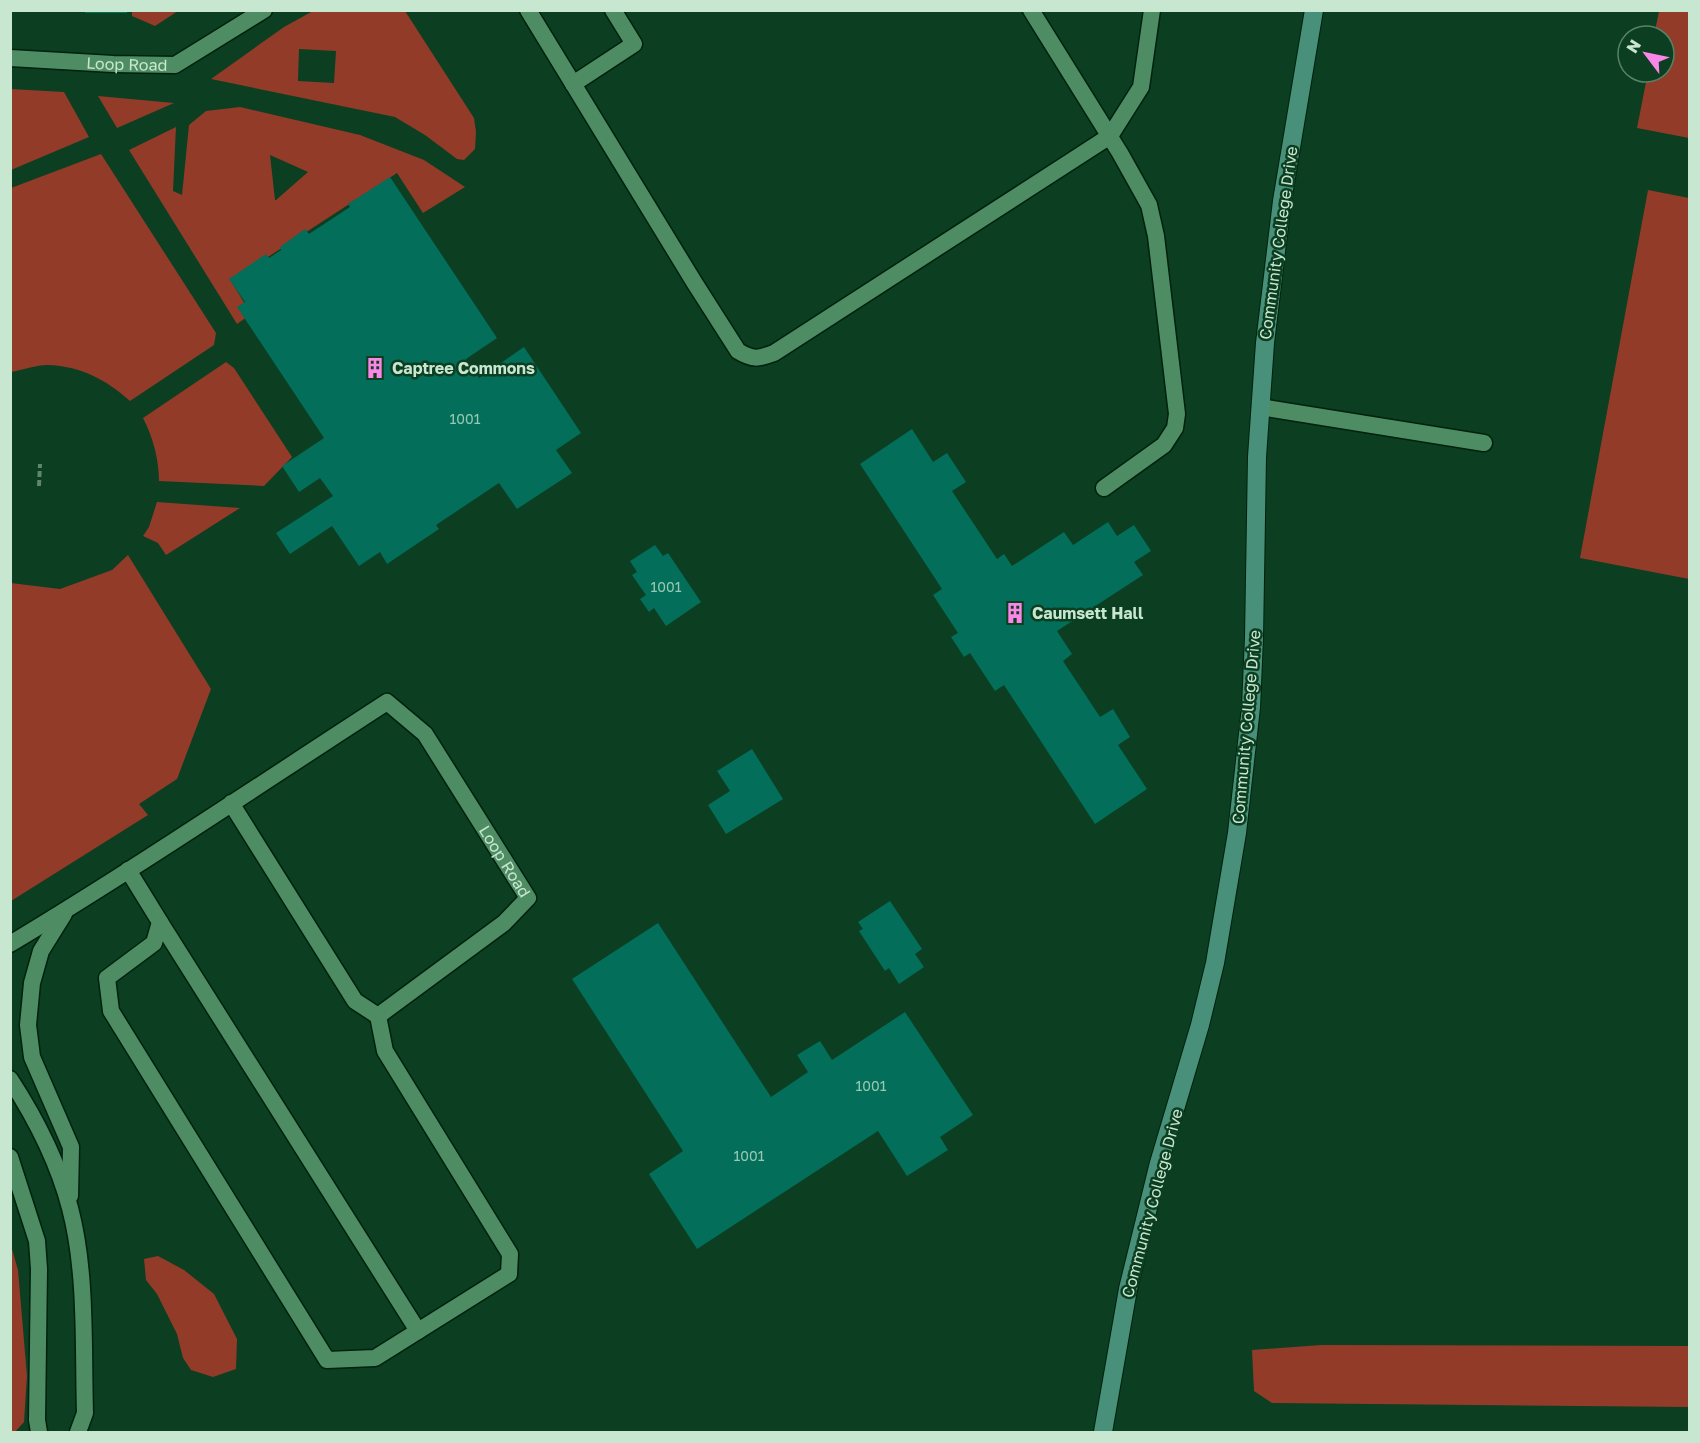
<svg xmlns="http://www.w3.org/2000/svg" width="1700" height="1443" viewBox="0 0 1700 1443" font-family="'Golos Text',sans-serif">
	<style>
		.green { fill: #923b29; fill-rule: evenodd }
		.building { fill: #036e5a }
		.lines { fill: none; stroke-linecap: round; stroke-linejoin: round }
		.service-casing { stroke: #01220e; stroke-width: 19 }
		.secondary-casing { stroke: #01220e; stroke-width: 20 }
		.path { stroke: #5d866c; stroke-width: 4; stroke-dasharray: 6 3; stroke-linecap: butt }
		.service { stroke: #4e8c63; stroke-width: 16 }
		.secondary { stroke: #489079; stroke-width: 18 }
		.labels { text-anchor: middle; dominant-baseline: central; stroke-width: 5; stroke-linejoin: round; paint-order: stroke }
		.number-label { font-size: 14px; fill: #97c9b2 }
		.street-label { font-size: 16px; fill: #c8e7d0; stroke: #0c3e21 }
		.poi-label { font-size: 16px; font-weight: bold; fill: #c8e7d0; stroke: #0c3e21; text-anchor: start }
	</style>
	<rect width="100%" height="100%" fill="#0c3e21"/>
	<g class="green">
		<polygon points="132,11 132,10 178,11 155,26 132,16"/>
		<path d="M313,11H405L474,118L476,132L475,149L464,160L457,159L425,135L395,117L211,79L284,27ZM299,49L336,51L334,83L298,81Z"/>
		<polygon points="1659,11 1689,11 1689,138 1637,128 1648,72 1664,72 1664,36 1654,36"/>
		<polygon points="11,89 64,92 89,137 11,170"/>
		<polygon points="98,96 174,103 117,128"/>
		<path d="M240,107L360,135L424,160L465,187L423,213L397,173L231,281L251,314L237,324L129,150L176,127L173,191L182,195L189,125L206,111ZM270,155L308,172L276,200H275Z"/>
		<path d="M101,154L216,333L214,345L130,401C107,380 80,366 48,365C36,365 22,370 11,372V188Z"/>
		<polygon points="1648,190 1689,198 1689,579 1580,558"/>
		<path d="M226,362L234,368L292,457L264,486L159,481C159,460 153,437 143,418Z"/>
		<polygon points="157,502 240,508 166,555 158,543 143,536 149,527"/>
		<polygon points="128,555 211,689 177,779 139,804 148,815 11,901 11,583 60,589 112,570"/>
		<polygon points="10,1242 18,1270 27,1376 24,1422 15,1432 10,1432"/>
		<polygon points="158,1256 184,1270 214,1294 237,1339 236,1369 213,1377 191,1370 183,1358 177,1334 157,1294 146,1280 144,1259"/>
		<polygon points="1321,1345 1689,1346 1689,1407 1272,1403 1254,1391 1252,1350"/>
	</g>
	<g class="building">
		<rect x="85" y="10" width="42" height="3"/>
		<polygon points="390,177 497,338 466,359 479,378 524,347 581,433 556,450 572,473 517,509 499,483 436,525 439,529 387,564 380,552 359,566 332,526 290,554 276,533 333,496 320,478 299,492 282,466 324,438 237,307 245,302 229,279 266,254 269,258 281,250 280,247 305,229 309,234 350,207 348,204"/>
		<polygon points="912,429 933,462 947,453 966,482 952,491 997,559 1004,554 1012,566 1064,532 1073,545 1108,522 1117,536 1134,525 1151,551 1134,562 1143,575 1057,631 1072,654 1063,661 1100,717 1113,709 1130,737 1118,745 1147,789 1095,824 1004,685 995,691 970,653 964,657 951,637 958,633 933,595 942,589 860,464"/>
		<polygon points="655,545 663,556 668,553 701,602 666,626 654,608 649,612 640,599 646,595 632,575 637,572 630,561"/>
		<polygon points="752,749 783,799 726,834 708,805 730,791 717,771"/>
		<polygon points="890,901 922,949 915,954 924,967 899,984 889,968 885,971 859,931 863,929 858,922"/>
		<polygon points="658,923 771,1097 808,1072 797,1055 820,1041 832,1060 905,1012 973,1115 940,1137 948,1150 907,1176 878,1131 697,1249 649,1174 683,1151 572,979"/>
	</g>
	<g class="lines">
		<defs>
			<g id="service">
				<path d="M528,10L694,282L738,351C753,360 758,359 774,353L1110,136L1141,87L1152,10"/>
				<polyline points="1031,10 1120,153 1149,205 1156,236 1177,414 1175,428 1164,445 1104,488"/>
				<path id="s1" d="M10,58L113,64L175,65L264,10"/>
				<polyline points="573,84 634,44 613,10"/>
				<polyline points="1260,407 1484,443"/>
				<polyline points="128,870 160,922 154,943 107,978 111,1011 327,1360 375,1358 509,1274 510,1254 385,1051 378,1016"/>
				<polyline points="64,914 41,951 32,983 28,1025 32,1057 71,1147 70,1196"/>
				<polyline points="160,922 418,1331"/>
				<path id="s2" d="M10,944C138,867 262,783 387,702L425,734L528,898L504,923L378,1016L355,1001L231,803"/>
				<path d="M10,1079C36,1119 58,1162 70,1208C87,1272 83,1347 85,1413L78,1432"/>
				<polyline points="10,1157 37,1241 39,1269 37,1420 39,1432"/>
			</g>
			<polyline id="secondary" points="1103,1432 1128,1289 1159,1163 1200,1025 1215,963 1237,833 1251,707 1254,638 1257,457 1265,343 1282,201 1314,10"/>
		</defs>
		<use href="#service" class="service-casing"/>
		<use href="#secondary" class="secondary-casing"/>
		<polyline class="path" points="39,486 40,464"/>
		<use href="#service" class="service"/>
		<use href="#secondary" class="secondary"/>
	</g>
	<defs>
		<symbol id="building-bare" viewBox="-9 -9 18 18"><path d="M-4-6H4V6H1V3H-1V6H-4ZM-2.5-4.3h1.7v1.8h-1.7ZM.8-4.3h1.7v1.8H.8ZM-2.5-1h1.7V.8h-1.7ZM.8-1h1.7V.8H.8Z" fill="#fa87e7" stroke="#0c3e21" stroke-width="2.5" paint-order="stroke"/></symbol>
	</defs>
	<g fill-rule="evenodd">
		<use href="#building-bare" x="360" y="353" width="30" height="30"/>
		<use href="#building-bare" x="1000" y="598" width="30" height="30"/>
	</g>
	<g class="labels">
		<g class="number-label">
			<text x="465" y="418">1001</text>
			<text x="666" y="586">1001</text>
			<text x="871" y="1085">1001</text>
			<text x="749" y="1155">1001</text>
		</g>
		<g class="street-label">
			<text stroke="none"><textPath href="#s1" startOffset="117">Loop Road</textPath></text>
			<text transform="translate(1278 243) rotate(-82)">Community College Drive</text>
			<text transform="translate(1246 727) rotate(-85)">Community College Drive</text>
			<text stroke="none"><textPath href="#s2" startOffset="648">Loop Road</textPath></text>
			<text transform="translate(1152 1203) rotate(-75)">Community College Drive</text>
		</g>
		<g class="poi-label">
			<text x="392" y="368">Captree Commons</text>
			<text x="1032" y="613">Caumsett Hall</text>
		</g>
	</g>
	<rect width="1700" height="1443" fill="none" stroke="#c8e7d0" stroke-width="24"/>
	<g transform="translate(1646 54) rotate(302)"><circle r="28" fill="#0c3e21" stroke="#578267" stroke-width="1.5"/>
	<path d="M0-4.5L10 22L0 15L-10 22Z" fill="#fa87e7"/>
	<text y="-9" font-size="16" font-weight="bold" text-anchor="middle" fill="#c8e7d0">N</text>
	</g>
</svg>
